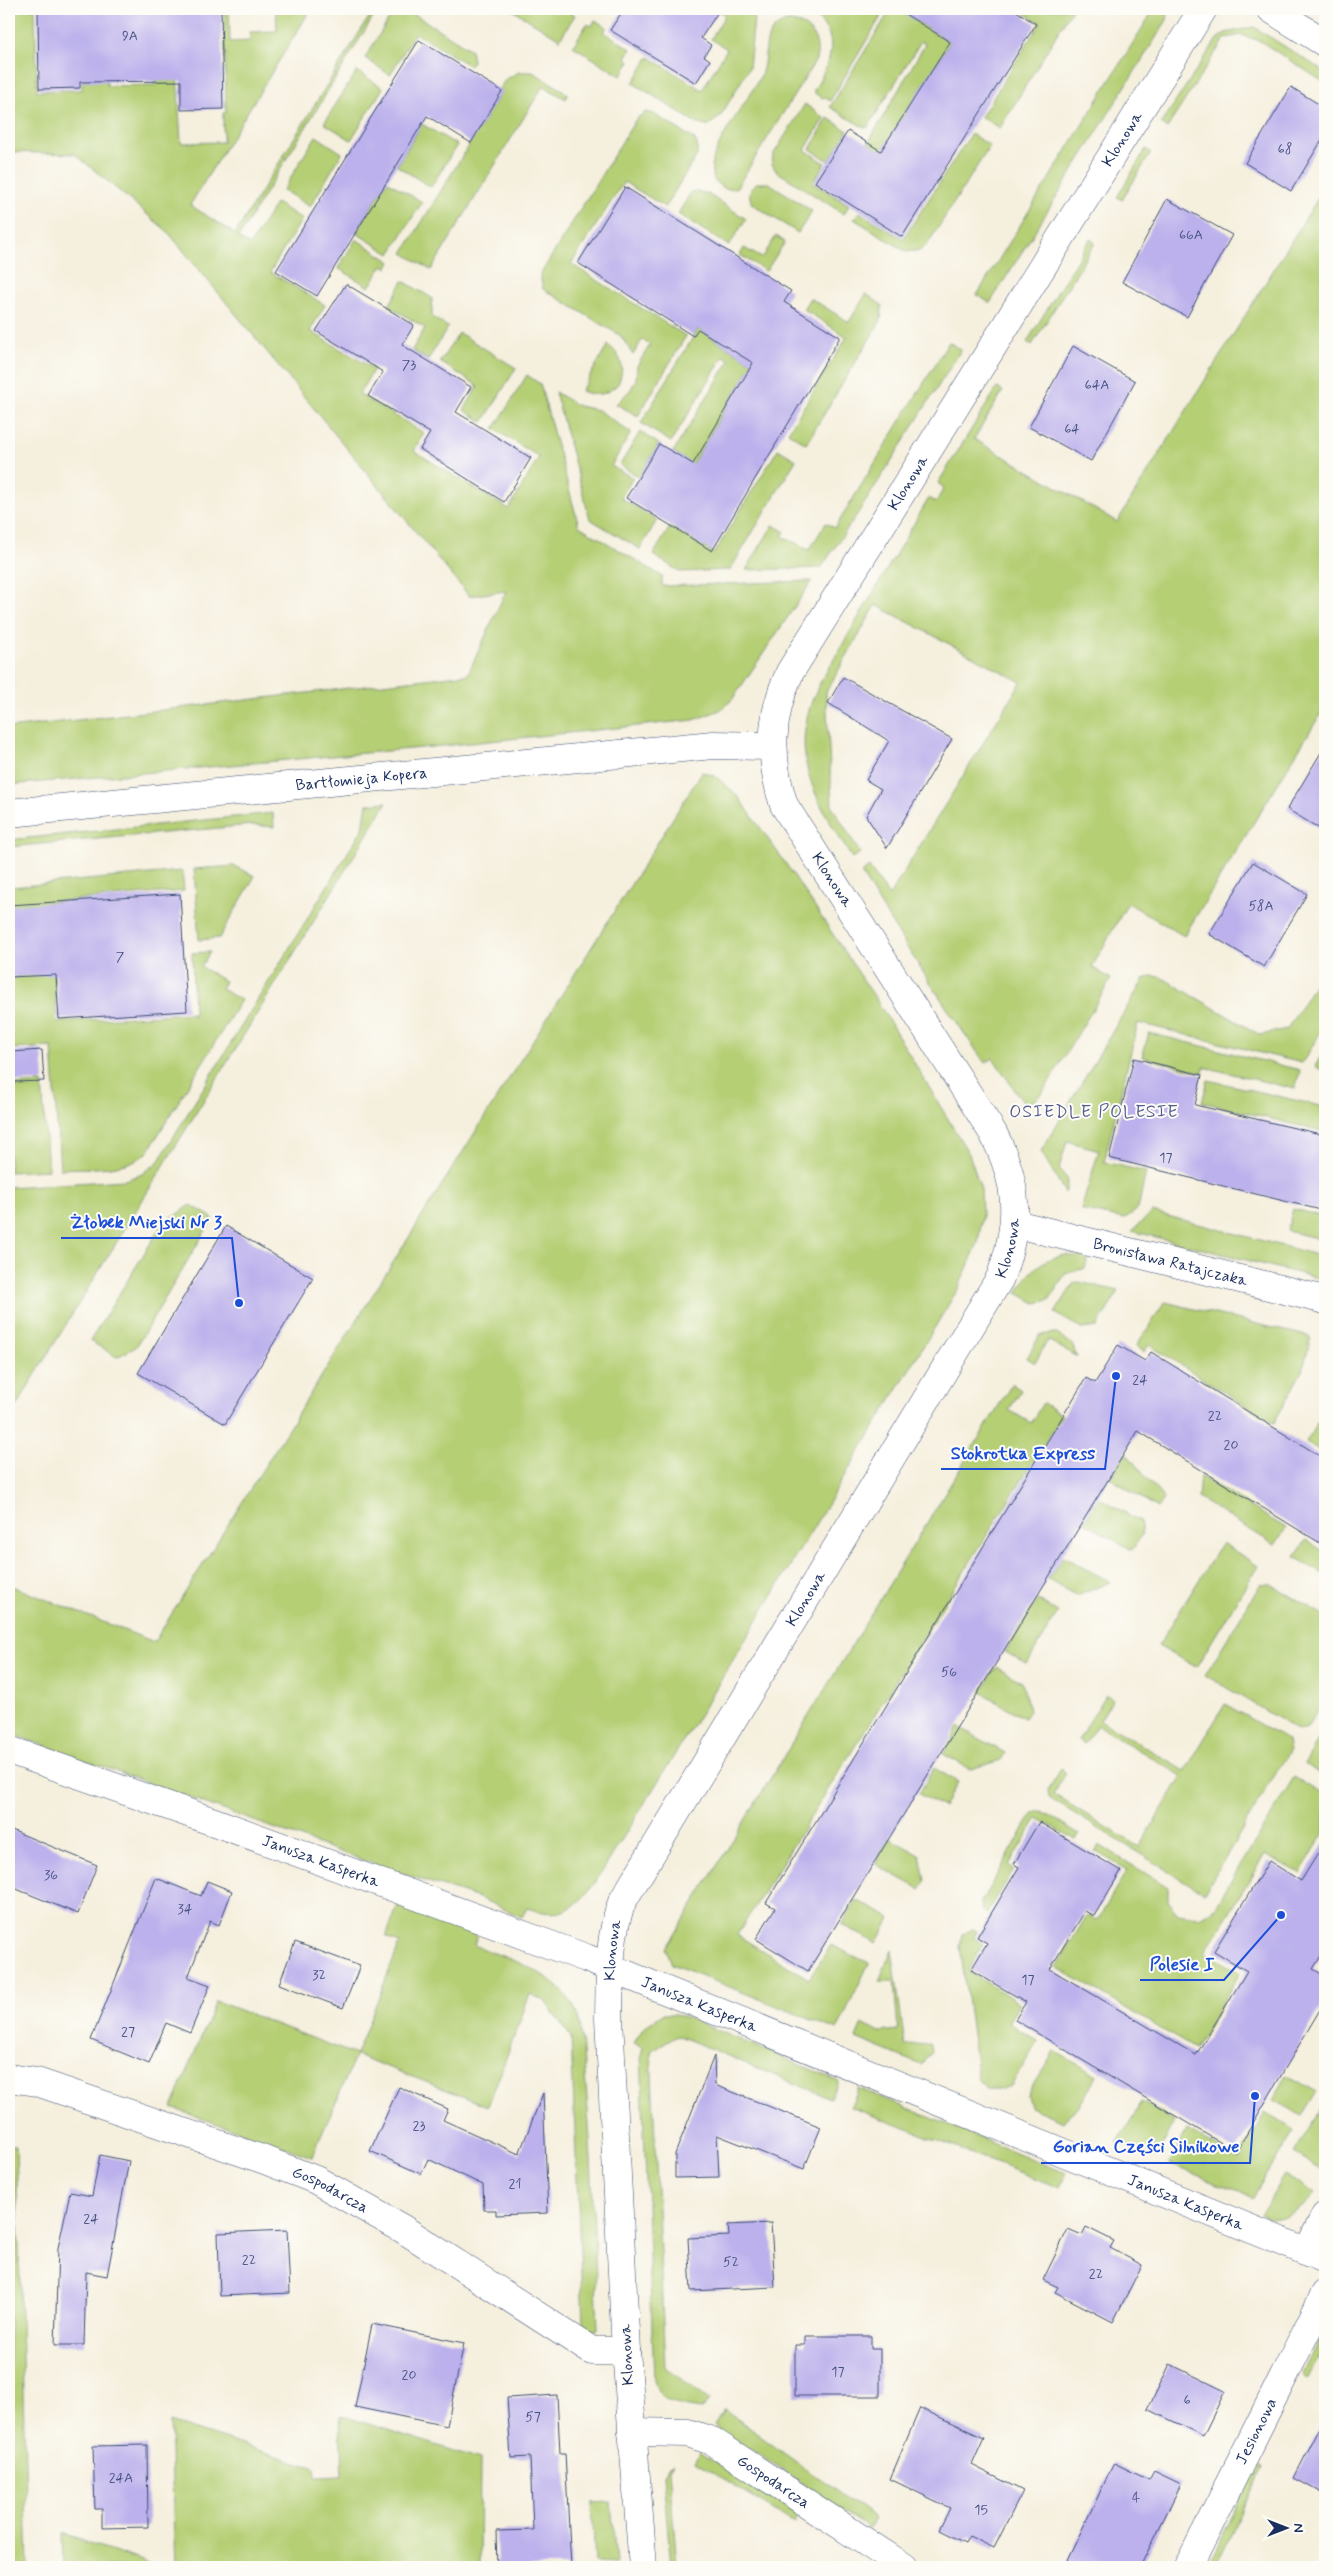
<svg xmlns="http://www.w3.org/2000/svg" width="1334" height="2576" viewBox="0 0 1334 2576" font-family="Mynerve,sans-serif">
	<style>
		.green { fill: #b5cf74; stroke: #687f69 }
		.building { fill: #bcb1ec }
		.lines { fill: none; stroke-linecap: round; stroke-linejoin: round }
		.minor-casing { stroke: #3c4c71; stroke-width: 29 }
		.minor { stroke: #fff; stroke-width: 28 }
		.labels { text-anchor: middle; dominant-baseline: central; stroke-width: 4; stroke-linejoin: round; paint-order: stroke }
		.number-label { font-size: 14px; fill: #435082 }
		.street-label { font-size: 16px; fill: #1b2f5e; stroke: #fdfcf7 }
		.neighbourhood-label { font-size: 18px; letter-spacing: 1px; fill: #535c90; stroke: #fdfcf7 }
		.leader { fill: none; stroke: #1d4ed8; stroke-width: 2 }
		.callout-dot { fill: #1d4ed8; stroke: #fdfcf7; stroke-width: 2 }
		.callout-label { font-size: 18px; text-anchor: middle; font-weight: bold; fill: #1d4ed8; stroke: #fdfcf7; stroke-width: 4; stroke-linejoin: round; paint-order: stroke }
	</style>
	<rect width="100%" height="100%" fill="#fdfcf7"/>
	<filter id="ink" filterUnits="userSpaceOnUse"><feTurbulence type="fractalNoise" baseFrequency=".02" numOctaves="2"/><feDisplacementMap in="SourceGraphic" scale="10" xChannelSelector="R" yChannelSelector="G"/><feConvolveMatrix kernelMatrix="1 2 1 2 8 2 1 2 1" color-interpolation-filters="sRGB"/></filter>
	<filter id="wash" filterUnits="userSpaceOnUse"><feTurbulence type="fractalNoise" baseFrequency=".0096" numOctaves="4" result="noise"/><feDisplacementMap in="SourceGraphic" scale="20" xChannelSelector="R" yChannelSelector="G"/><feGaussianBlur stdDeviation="1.12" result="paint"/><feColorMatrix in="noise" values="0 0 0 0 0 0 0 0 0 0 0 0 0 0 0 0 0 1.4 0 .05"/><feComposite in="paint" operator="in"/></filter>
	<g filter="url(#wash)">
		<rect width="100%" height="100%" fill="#f5efdd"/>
		<g class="green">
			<polygon points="9,9 35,9 37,91 82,90 82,76 106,75 107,86 155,85 155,74 177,73 181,143 223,142 223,113 226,113 224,9 229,9 230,42 250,41 250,32 277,31 276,9 311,9 190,205 235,234 374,9 378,9 238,238 250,245 276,203 302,219 270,272 325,305 310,331 374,369 359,394 424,433 414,451 509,509 539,457 494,429 527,375 540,384 579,526 662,576 662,586 812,581 732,700 720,710 694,720 432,747 9,785 9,728 468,674 506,591 469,596 167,231 75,154 9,152"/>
			<polygon points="398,9 409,11 471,50 473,61 470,66 415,33 390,75 365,58 392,14"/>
			<polygon points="511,9 574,9 571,13 575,15 560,39"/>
			<polygon points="716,9 755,9 749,68 720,117 707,126 698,124 633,83 649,57 702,90 727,49 711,39 725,15"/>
			<path d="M872,9L882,15L830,101L824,97L822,98L813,92C832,58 844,36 806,9Z"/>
			<polygon points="891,9 897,9 950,42 881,152 868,143 925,44 921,41 868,127 863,127 830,107"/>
			<polygon points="1018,9 1037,11 1038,9 1072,9 1000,128 981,117 1040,23"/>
			<polygon points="1154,9 1169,9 1167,20 990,303 977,295"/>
			<polygon points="595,20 607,27 604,32 631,49 626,58 630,61 621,76 573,46 587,24 592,26"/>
			<path d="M786,22C809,21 821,38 816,60L737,187C731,190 725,189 719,185C711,179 710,166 714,157C723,131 747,102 760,77C770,56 758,32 786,22Z"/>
			<polygon points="1254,27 1325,72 1325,83 1260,41 1242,35 1225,38 1167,128 1161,124 1217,39 1225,33"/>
			<polygon points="357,71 383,88 351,140 324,123"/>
			<polygon points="519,72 533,72 564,91 568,95 566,99 543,86 431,270 403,253 502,91 499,89 506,79"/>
			<polygon points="805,104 824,118 805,150 825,163 813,183 849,205 844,214 776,171 772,164 773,155"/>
			<polygon points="646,112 654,114 694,139 697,144 697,155 665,207 624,182 571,264 686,336 638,416 616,404 631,389 636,379 637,366 650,345 642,340 633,355 621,336 543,289 540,275 636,119"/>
			<polygon points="828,118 848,131 829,161 810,149"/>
			<polygon points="422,124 457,145 431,187 397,166"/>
			<polygon points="971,134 990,146 927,245 921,250 907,252 854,219 859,212 903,239"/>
			<polygon points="316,136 342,153 310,207 283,190"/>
			<polygon points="1146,149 1151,153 1122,200 1117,197"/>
			<polygon points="387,181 422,202 390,254 356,233"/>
			<path d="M757,183H769L812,211L798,233L752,204C748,195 749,188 757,183Z"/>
			<path d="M1325,187V707L1184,936L1128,903L1092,967L1111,979L1043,1092L1035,1100L1025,1105L993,1058L985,1063C941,1001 900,938 861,873L869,867L889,896L1021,682L876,605L826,692L832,806L860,853L852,858C814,797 784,752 821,681L929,498L936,502L944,488L938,483L997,388L1003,391L974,439L1117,522Z"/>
			<polygon points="696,191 708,194 746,219 729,246 678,214 691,192"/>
			<polygon points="776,236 785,242 766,271 740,255 744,248 762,258"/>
			<polygon points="356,239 391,262 387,268 383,265 369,287 338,268"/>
			<polygon points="1090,239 1095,243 1032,345 1027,342"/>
			<polygon points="403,281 432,298 432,317 448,327 428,360 412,350 425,328 389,306"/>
			<polygon points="866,294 882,305 881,320 806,444 788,432 847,337 803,309 810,298 849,322"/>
			<polygon points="698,329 753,363 692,464 673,452 730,360 724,356 671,442 641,423"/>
			<polygon points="459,333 516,368 483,422 464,410 478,386 440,362"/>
			<polygon points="949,342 961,350 866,501 821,568 746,570 773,525 785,532 782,536 809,550 826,523 835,528"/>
			<path d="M608,345C622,356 625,368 618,384C606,395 596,397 581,391Z"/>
			<polygon points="555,392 578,406 598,410 631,433 611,466 633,478 621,498 657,520 640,549 590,519"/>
			<polygon points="640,432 659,444 639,477 620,465"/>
			<polygon points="778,449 796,460 730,570 680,572 653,555 670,527 714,553"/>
			<path d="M702,772L715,776L737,795L788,867L876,999L969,1154L981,1189L982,1217L978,1243L958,1289L716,1688L595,1883C573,1911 562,1919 527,1908L522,1917L479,1898L385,1868L9,1733V1585L154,1642Z"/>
			<polygon points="387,802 35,1375 9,1419 9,1389 12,1384 9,1382 9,1187 125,1180 142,1174 158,1162 363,828 367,804"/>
			<polygon points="273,813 274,827 253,825 9,847 9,840"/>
			<polygon points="234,866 255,876 219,938 199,940 194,869"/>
			<path d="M182,871L184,891L49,902L57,1022L192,1013V1016H194L192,953L210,952L201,967L225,981L221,989L241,1000L147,1153C124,1172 88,1167 60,1169L52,1047L10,1049L11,1085L42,1083L48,1170L9,1172V979L17,978L11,887Z"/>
			<polygon points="1325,968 1325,1025 1302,1063 1138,1023 1104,1162 1146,1172 1138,1209 1124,1219 1081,1210 1099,1150 1067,1141 1059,1169 1068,1180 1065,1193 1041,1151 1144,979 1151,976 1161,977 1260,1035 1287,1029"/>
			<polygon points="1149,1033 1300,1070 1295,1089 1204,1067 1203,1073 1142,1057"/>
			<polygon points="1325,1050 1325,1072 1315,1066"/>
			<polygon points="1208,1080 1325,1107 1325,1132 1202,1102"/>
			<polygon points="191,1205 213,1218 136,1347 117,1357 90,1341 163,1223"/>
			<polygon points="1293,1209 1325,1217 1325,1240 1287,1231"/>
			<polygon points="1152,1212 1325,1257 1325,1280 1132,1231"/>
			<path d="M1066,1255L1088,1258L1085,1268L1065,1274L1049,1300L1036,1303L1017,1293C1029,1272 1041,1258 1066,1255Z"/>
			<polygon points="1079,1282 1119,1291 1097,1327 1082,1329 1055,1313 1074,1283"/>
			<polygon points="1165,1302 1311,1337 1303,1369 1274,1423 1149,1345 1144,1352 1136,1346"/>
			<polygon points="1055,1333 1072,1344 1077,1357 1048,1340 1035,1363 1027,1358 1040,1335"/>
			<polygon points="1012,1384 1021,1390 1009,1410 1031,1423 1043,1403 1062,1415 737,1935 809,1979 831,1945 869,1963 837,2030 672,1964 666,1949"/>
			<polygon points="1317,1423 1325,1428 1325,1454 1306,1442"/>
			<polygon points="1126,1453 1164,1499 1158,1508 1110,1478"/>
			<polygon points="1200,1476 1286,1528 1275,1545 1198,1498"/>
			<polygon points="1099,1498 1140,1521 1142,1535 1132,1550 1084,1522"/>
			<polygon points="1306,1540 1325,1552 1325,1575 1295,1557"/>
			<polygon points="1222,1543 1258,1566 1196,1667 1158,1646"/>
			<polygon points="1063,1556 1110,1582 1077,1596 1048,1580"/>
			<polygon points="1271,1584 1325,1616 1325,1699 1307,1728 1299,1731 1205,1675 1260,1585"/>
			<polygon points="1037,1600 1058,1612 1027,1664 1005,1652"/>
			<polygon points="996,1667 1022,1682 1029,1711 1024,1718 981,1692"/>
			<polygon points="1106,1695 1113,1699 1100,1720 1185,1771 1225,1704 1288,1741 1290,1750 1204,1893 1049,1798 1048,1790 1061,1769 1066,1773 1053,1794 1139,1847 1182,1776 1097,1725 1085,1744 1078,1740"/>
			<polygon points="959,1727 1005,1753 1001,1760 970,1769 943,1754"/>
			<polygon points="1325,1729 1325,1777 1304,1764"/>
			<polygon points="934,1768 958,1782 943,1807 919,1794"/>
			<polygon points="1294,1777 1325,1796 1325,1832 1300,1873 1265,1854 1205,1952 1240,1973 1195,2049 1056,1967 1087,1915 1098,1920 1127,1870 1095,1851 1099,1845 1168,1887 1168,1901 1179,1914 1198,1917 1213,1911"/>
			<polygon points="1042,1811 1079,1834 1076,1840 1037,1818 1009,1865 1014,1869 987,1914 982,1911 981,1902 1033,1813"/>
			<polygon points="889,1838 920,1855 925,1881 920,1889 875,1864"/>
			<polygon points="856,1900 891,1918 876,1943 842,1925"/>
			<path d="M398,1905L477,1935L474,1945C507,1959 546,1968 568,1998C584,2018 582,2050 585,2075C593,2159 594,2244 598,2329L590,2332L583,2323L571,2037L545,2001L530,1994L488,2106L356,2055L312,2157L172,2108L216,2001L356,2055L400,1943L386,1937Z"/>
			<polygon points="973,1929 977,1931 974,1938 983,1944 968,1971 1020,2003 1008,2023 1038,2041 1011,2086 998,2090 987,2090 978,2078 960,1946 962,1934"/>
			<polygon points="892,1949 905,2046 930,2043 932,2052 921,2065 856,2038 862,2024 879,2032 898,2030 894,1981 879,1981"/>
			<path d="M663,2014H675L688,2018L839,2081L830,2098L677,2035L651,2051L665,2367L709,2400L701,2409C678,2405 659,2405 654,2379L641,2055L643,2047L634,2043L644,2027Z"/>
			<polygon points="1054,2051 1097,2075 1078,2108 1063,2121 1030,2107 1027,2095"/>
			<polygon points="1287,2075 1317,2092 1302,2116 1273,2100"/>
			<polygon points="858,2088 1066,2173 1060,2188 851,2107"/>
			<polygon points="1142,2102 1175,2121 1156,2158 1117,2143"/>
			<polygon points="1325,2102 1325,2171 1294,2153"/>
			<polygon points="1265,2112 1294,2130 1253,2197 1169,2164 1187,2130 1239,2159"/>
			<polygon points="9,2146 16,2146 28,2567 9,2567"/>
			<path d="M1285,2175L1316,2194C1306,2206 1276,2230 1261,2214Z"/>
			<polygon points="1325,2326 1325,2345 1307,2379 1302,2373"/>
			<polygon points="724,2410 875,2519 869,2528 714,2425"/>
			<polygon points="340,2415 480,2459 479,2567 175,2567 170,2422 315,2468 316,2477 342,2476"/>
			<polygon points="700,2452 736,2477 798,2513 794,2523 695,2462"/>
			<polygon points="674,2464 669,2470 677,2567 671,2567 663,2475 667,2468"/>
			<polygon points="1257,2465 1263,2468 1214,2567 1206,2567"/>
			<polygon points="611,2502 616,2564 595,2563 592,2503"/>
			<polygon points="63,2534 160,2567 64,2567"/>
		</g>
		<g id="blocks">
			<g class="building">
				<polygon points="38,9 221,9 223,109 181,110 181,81 80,82 80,88 39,89"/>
				<polygon points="624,9 720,9 701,38 711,45 704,56 710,60 696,83 610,30"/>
				<polygon points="897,9 1013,9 1036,24 902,237 815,182 848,131 881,151 950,42"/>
				<polygon points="419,40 502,91 471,143 427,116 317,296 276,271"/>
				<polygon points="1291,87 1325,108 1325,135 1291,191 1245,163"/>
				<polygon points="625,187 791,291 784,302 840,337 712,551 626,498 659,444 693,464 753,363 698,329 693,336 578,263"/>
				<polygon points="1167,199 1232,235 1187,317 1122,282"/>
				<polygon points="346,284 414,325 402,345 471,387 456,412 531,458 504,502 420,449 430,433 368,396 383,372 316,331"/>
				<polygon points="1073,346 1135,381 1091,461 1029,427"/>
				<polygon points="843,677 952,739 887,848 866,816 881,789 866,780 889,741 828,703"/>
				<polygon points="1325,746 1325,832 1287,809"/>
				<polygon points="1253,862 1307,894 1264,967 1209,934"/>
				<polygon points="180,894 187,1011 59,1019 56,975 9,977 9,905"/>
				<polygon points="42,1050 44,1081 13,1082 11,1052"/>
				<polygon points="1134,1058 1202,1075 1195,1105 1325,1135 1325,1211 1109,1158"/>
				<polygon points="226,1226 313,1278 225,1424 138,1373"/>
				<polygon points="1118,1345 1145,1361 1151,1352 1325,1459 1325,1546 1138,1431 808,1971 756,1939 775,1908 766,1903 1086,1378 1095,1383"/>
				<polygon points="1039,1822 1121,1871 1094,1916 1085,1911 1050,1969 1196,2055 1247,1971 1214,1951 1269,1861 1301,1881 1325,1842 1325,1949 1313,1969 1325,1976 1325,2001 1236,2152 1015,2020 1026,2002 971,1970 987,1943 977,1937 1019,1867 1014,1864"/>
				<polygon points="9,1829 97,1865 78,1914 9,1886"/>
				<polygon points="156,1878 201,1896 207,1881 232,1891 219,1925 210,1921 188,1977 210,1985 190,2033 166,2023 149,2064 91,2040"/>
				<polygon points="295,1942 360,1966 343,2008 279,1984"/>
				<polygon points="714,2056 715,2085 821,2127 804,2169 717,2135 719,2177 675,2178 675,2154"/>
				<polygon points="399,2087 448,2109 443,2120 519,2154 543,2093 548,2213 496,2215 496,2210 484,2210 483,2185 428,2159 421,2174 370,2151"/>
				<polygon points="100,2155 129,2161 107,2276 86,2272 84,2345 55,2345 58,2248 70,2192 92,2196"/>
				<polygon points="771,2223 775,2287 691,2291 688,2238 729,2236 728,2225"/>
				<polygon points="1086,2227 1114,2241 1110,2248 1142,2265 1113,2322 1055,2292 1058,2287 1043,2280 1068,2229 1082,2235"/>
				<polygon points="287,2230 290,2293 220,2296 218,2233"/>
				<polygon points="372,2324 464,2343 447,2426 355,2407"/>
				<polygon points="805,2336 871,2336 871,2349 880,2349 880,2396 795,2396 795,2345 805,2345"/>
				<polygon points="1170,2364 1225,2391 1203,2436 1148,2409"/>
				<polygon points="557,2395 560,2453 565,2453 571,2567 497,2567 496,2531 533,2530 530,2457 511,2458 507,2398"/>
				<polygon points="920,2408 984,2438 972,2465 1023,2491 994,2548 969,2536 965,2543 939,2530 950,2508 890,2479"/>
				<polygon points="1325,2417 1325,2495 1294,2478"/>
				<polygon points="147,2445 148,2527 102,2528 102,2509 95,2509 93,2446"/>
				<polygon points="1114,2463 1149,2480 1154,2471 1181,2484 1140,2567 1064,2567"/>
			</g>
		</g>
	</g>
	<g filter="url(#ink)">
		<use href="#blocks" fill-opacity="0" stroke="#3c4c71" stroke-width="1"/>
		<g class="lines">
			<defs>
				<g id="minor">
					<polyline points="1271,9 1325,43"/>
					<path id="s1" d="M9,813L713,745L772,746"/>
					<path id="s2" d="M1016,1224L1325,1300"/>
					<path id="s3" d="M9,1750L217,1823L586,1958L1325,2259"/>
					<path id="s4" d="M9,2078L37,2082L262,2159L316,2180L403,2229L592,2351H626"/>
					<polyline points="1307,2252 1325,2216"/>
					<path id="s5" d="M632,2432L688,2433L712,2441L904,2567"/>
					<path id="s6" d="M643,2567L626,2351L609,2018C610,1979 608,1938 622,1902L1000,1278C1020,1224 1020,1185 993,1133L784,805C769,759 769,717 790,672L1203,9"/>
					<path id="s7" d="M1188,2567L1325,2294"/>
				</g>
			</defs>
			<use href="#minor" class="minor-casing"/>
			<use href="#minor" class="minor"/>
		</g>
	</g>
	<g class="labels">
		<g class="number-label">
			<text x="130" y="36">9A</text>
			<text x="1285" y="149">68</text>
			<text x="1191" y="235">66A</text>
			<text x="409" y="365">73</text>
			<text x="1097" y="385">64A</text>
			<text x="1072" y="429">64</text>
			<text x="1261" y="906">58A</text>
			<text x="120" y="957">7</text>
			<text x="1166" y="1158">17</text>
			<text x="1140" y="1380">24</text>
			<text x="1215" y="1416">22</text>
			<text x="1231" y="1445">20</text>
			<text x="949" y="1672">56</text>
			<text x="51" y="1875">36</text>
			<text x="185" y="1909">34</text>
			<text x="319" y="1975">32</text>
			<text x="1028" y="1980">17</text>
			<text x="128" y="2032">27</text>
			<text x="419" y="2126">23</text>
			<text x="515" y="2184">21</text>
			<text x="91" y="2219">24</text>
			<text x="249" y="2260">22</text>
			<text x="731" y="2262">52</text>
			<text x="1096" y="2274">22</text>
			<text x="838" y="2372">17</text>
			<text x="409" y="2375">20</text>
			<text x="1187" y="2400">6</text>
			<text x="533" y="2417">57</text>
			<text x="121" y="2478">24A</text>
			<text x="1136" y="2498">4</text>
			<text x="981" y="2510">15</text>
		</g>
		<g class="street-label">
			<text stroke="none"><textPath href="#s6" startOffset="2701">Klonowa</textPath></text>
			<text stroke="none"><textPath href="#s6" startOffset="2296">Klonowa</textPath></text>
			<text stroke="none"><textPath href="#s1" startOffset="354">Bartłomieja Kopera</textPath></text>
			<text transform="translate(832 880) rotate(57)">Klonowa</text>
			<text stroke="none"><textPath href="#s6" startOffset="1428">Klonowa</textPath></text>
			<text stroke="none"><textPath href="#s2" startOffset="159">Bronisława Ratajczaka</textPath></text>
			<text stroke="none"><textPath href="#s6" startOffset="1022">Klonowa</textPath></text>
			<text stroke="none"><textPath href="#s3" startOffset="331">Janusza Kasperka</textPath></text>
			<text stroke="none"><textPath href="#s6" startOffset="618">Klonowa</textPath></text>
			<text stroke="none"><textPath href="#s3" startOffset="736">Janusza Kasperka</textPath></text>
			<text stroke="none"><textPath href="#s4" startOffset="341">Gospodarcza</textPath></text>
			<text stroke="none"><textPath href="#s3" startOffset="1261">Janusza Kasperka</textPath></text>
			<text transform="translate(627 2355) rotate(-93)">Klonowa</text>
			<text stroke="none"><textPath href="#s7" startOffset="152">Jesionowa</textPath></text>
			<text stroke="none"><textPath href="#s5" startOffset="155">Gospodarcza</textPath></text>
		</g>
		<g class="neighbourhood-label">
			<text x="1094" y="1112">OSIEDLE POLESIE</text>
		</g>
	</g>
	<path class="leader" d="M239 1303L232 1238H61M1116 1376L1105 1469H941M1281 1915L1224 1980H1140M1255 2096L1250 2163H1041"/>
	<g class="callout-dot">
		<circle cx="239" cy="1303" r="5"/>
		<circle cx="1116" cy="1376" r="5"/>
		<circle cx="1281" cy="1915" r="5"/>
		<circle cx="1255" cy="2096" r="5"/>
	</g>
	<g class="callout-label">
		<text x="146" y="1228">Żłobek Miejski Nr 3</text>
		<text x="1023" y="1459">Stokrotka Express</text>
		<text x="1182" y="1970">Polesie I</text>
		<text x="1146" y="2152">Gorian Części Silnikowe</text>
	</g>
	<rect width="1334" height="2576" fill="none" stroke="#fdfcf7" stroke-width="30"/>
	<g transform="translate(1286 2528) rotate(90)" stroke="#fdfcf7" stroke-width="4" paint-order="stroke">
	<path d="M0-4L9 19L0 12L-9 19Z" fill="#1b2f5e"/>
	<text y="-8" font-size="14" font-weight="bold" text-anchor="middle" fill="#1b2f5e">N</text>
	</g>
</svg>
